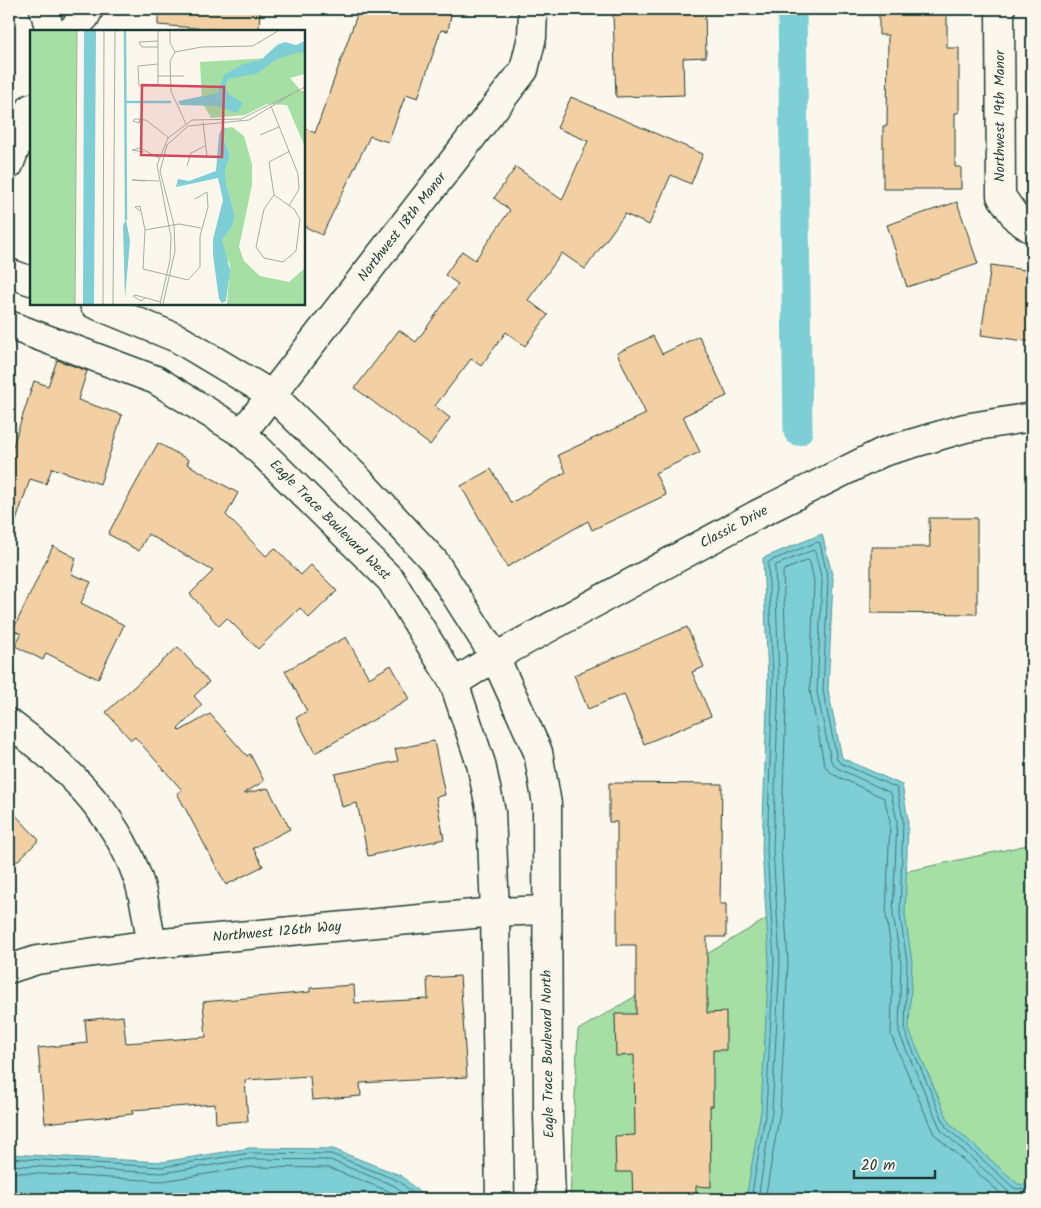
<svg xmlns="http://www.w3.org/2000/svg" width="1041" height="1208" viewBox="0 0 1041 1208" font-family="Kalam,sans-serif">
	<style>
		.green { fill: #a5dfa4; stroke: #628e6c }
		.water { fill: #7dced5; stroke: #579495 }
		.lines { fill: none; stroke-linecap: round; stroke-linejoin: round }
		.shore { stroke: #457774; stroke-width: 1 }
		.canal { stroke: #7dced5; stroke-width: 29 }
		.building { fill: #f3d0a3; stroke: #1f3d34 }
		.street-casing { stroke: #1f3d34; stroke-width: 31 }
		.street { stroke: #fbf7ec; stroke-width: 28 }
		.labels { text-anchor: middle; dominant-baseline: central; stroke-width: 5; stroke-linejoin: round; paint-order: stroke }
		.street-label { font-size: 14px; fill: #1f3d34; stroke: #fbf7ec }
		.inset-river { fill: none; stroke: #7dced5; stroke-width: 2.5 }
		.inset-road { fill: none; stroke: #a3ada2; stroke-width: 1 }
		.view { fill: #d1495b; fill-opacity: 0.15; stroke: #d1495b; stroke-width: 2.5 }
		.inset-edge { fill: none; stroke: #1f3d34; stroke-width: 2.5 }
	</style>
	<rect width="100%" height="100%" fill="#fbf7ec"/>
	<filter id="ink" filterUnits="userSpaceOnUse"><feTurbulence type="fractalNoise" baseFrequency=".02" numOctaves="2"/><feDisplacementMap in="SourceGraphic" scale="10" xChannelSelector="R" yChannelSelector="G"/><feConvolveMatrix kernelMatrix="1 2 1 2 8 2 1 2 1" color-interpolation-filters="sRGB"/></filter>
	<g filter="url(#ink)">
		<polygon class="green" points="1032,844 1032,1199 570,1199 578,1030 812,892"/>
		<g class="water">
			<polygon points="822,534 833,579 828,690 842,758 902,785 908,820 905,915 912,962 909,1030 950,1124 1018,1184 1032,1186 1032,1199 746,1199 761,1110 769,961 762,850 768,678 763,558"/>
			<polygon points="250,1148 333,1149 402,1176 426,1199 9,1199 9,1154 162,1162"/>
		</g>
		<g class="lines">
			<g class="shore">
				<polyline points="9,1158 162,1167 250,1153 331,1154 399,1181 419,1199"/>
				<polyline points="9,1165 162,1173 251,1159 330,1160 395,1186 409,1199"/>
				<polyline points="9,1172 162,1181 251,1167 329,1168 391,1192 398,1199"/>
				<polyline points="751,1199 766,1110 774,961 767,850 773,678 768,563 770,561 817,542 820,543 828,580 823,691 837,759 840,763 897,788 903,820 900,915 907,962 905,1032 946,1127 1014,1188 1032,1191"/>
				<polyline points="758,1199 772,1111 780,961 773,850 779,678 775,567 776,565 813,550 815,552 822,580 817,692 831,761 837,768 891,793 897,821 893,915 901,963 899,1033 941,1130 1010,1193 1016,1195 1032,1197"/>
				<polyline points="765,1199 780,1112 788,962 781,849 787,678 783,572 784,570 808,560 810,562 814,581 810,690 824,764 828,770 834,775 884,798 890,821 886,915 893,963 891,1035 934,1134 1007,1199"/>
			</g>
			<polyline class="canal" points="792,9 798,431"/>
		</g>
		<g class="building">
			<polygon points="158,9 260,9 259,31 235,31 158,25"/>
			<polygon points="359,9 452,9 448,31 441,30 418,98 406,94 388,142 370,136 322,235 304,226 304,128 315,133"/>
			<polygon points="879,9 947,9 947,48 959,48 959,113 955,113 955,167 961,167 961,189 883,189 883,126 887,126 888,35 879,35"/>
			<polygon points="705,11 706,57 683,58 684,95 616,97 613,14"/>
			<polygon points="571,97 703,154 691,184 671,175 649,225 625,214 585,269 562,253 528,300 548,315 525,346 506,332 481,366 471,359 435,406 450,418 430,445 355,388 399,330 416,342 458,284 445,275 462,251 475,260 510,210 494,198 516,167 562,200 588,141 557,128"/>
			<polygon points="957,202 978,264 907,287 887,225"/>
			<polygon points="991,265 1032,271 1032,342 981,335"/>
			<polygon points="653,336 662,354 699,336 727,396 683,416 700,452 655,473 666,495 592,530 588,521 507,567 461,486 491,469 511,503 566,472 558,455 646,414 617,353"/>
			<polygon points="57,360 87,371 78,400 122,415 100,484 52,468 46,484 30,479 13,530 9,529 9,458 34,381 48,386"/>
			<polygon points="158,443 189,460 187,464 238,493 226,515 266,556 275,548 301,575 311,565 337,591 309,618 300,608 258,649 227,618 219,626 190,594 213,571 148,534 139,551 108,534"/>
			<polygon points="929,518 977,518 977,614 871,613 871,547 930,547"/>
			<polygon points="53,546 76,558 71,574 91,582 81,603 124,625 98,679 46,653 43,660 15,646 21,634 13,630"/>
			<polygon points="687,627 704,667 692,672 711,716 644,744 624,694 588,709 574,675"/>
			<polygon points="346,637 369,678 391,665 410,699 315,753 296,718 307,711 285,671"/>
			<polygon points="178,647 209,682 194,696 202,705 178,729 180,731 210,714 247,756 250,754 264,781 243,794 268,788 290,829 253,848 263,866 226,885 177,793 182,790 135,737 131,740 106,712"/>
			<polygon points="434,741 445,795 436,797 444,839 368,856 357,803 342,807 335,774 398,761 395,749"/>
			<polygon points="609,783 722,784 720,904 726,904 726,937 707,937 707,1013 726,1012 726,1050 713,1050 713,1106 710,1106 711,1187 696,1186 696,1199 633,1199 632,1172 616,1172 615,1136 635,1135 634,1055 616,1056 615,1014 636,1014 636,945 617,945 617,822 609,822"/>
			<polygon points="9,808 39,840 9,869"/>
			<polygon points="460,976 467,1077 360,1083 361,1096 312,1100 310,1076 245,1080 248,1121 216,1123 215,1104 132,1110 133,1114 45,1123 38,1048 87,1043 85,1020 123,1016 126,1043 206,1037 203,1002 310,992 310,988 354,985 355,1003 428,999 427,978"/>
		</g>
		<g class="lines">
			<defs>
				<g id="street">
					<polyline points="44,9 50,31"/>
					<polyline points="1000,9 1001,196 1017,219 1032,229"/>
					<polyline points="71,31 85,17 89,9"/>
					<polyline points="9,165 31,108"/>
					<polyline points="9,273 31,281"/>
					<polyline points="94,304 177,338 272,395 356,477 434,561 495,657 538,752 547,804 548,1116 551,1199"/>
					<polyline points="9,325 156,380 242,433 391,580 454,683 481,764 491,812 495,912 500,1199"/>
					<polyline points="242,433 524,70 532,37 533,9"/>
					<polyline points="454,683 495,657 756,515 883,452 965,428 1032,417"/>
					<path d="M9,723C63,763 114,811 137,876C145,896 147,922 152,944"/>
					<polyline points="9,969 37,960 152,944 495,912 547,910"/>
				</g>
			</defs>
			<use href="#street" class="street-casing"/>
			<use href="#street" class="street"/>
		</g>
	</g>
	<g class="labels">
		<g class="street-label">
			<text transform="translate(1000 116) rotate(-90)">Northwest 19th Manor</text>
			<text transform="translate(402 227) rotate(-52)">Northwest 18th Manor</text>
			<text transform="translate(330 520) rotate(45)">Eagle Trace Boulevard West</text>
			<text transform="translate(734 527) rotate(-28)">Classic Drive</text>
			<text transform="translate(277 932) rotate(-5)">Northwest 126th Way</text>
			<text transform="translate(548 1054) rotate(-91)">Eagle Trace Boulevard North</text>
		</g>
	</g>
	<g transform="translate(30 30)">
		<rect width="275" height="275" fill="#fbf7ec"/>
		<path d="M0,1H47L45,274H0ZM275,15V44L260,48L271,61H275V117L257,75L237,74L215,85L181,88L172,72L170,32L239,28ZM202,97L214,106L222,134V155L209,217L214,231L230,246L259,252L275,238V274H197L200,234L194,226L192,210L202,197L205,186L196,153L195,141L200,125L194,110L196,98Z" fill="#a5dfa4"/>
		<path d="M54,1H66L64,274H53ZM275,11V24L269,22L247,29L226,44L197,49L196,60L200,65L213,73L207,83L187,76L150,75L148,71L188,63L194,45L213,34L231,30L247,15L255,12L266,15ZM193,97L196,98L194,110L200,125L195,141L196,153L205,186L202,197L192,210L200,240L196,271L192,273L189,269L183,225V209L193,170L188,148L146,157L148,149L159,151L186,141L189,104ZM96,189L100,211L95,268L93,196Z" fill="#7dced5"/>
		<path class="inset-river" d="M95,1L96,190M95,72H141"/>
		<path class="inset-road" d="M140,1V13L145,22M128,11L109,12L112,17H128M128,34L108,36L109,56H128V1M128,46H154M241,76L268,144L269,159L259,176M110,89L109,93L103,91L105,89H110L114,90H116L139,108M173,92L177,127M156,94L141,61L140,31L145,22L172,17L223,16L248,1M230,105L249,97M114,122L102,120L110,118L129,128M157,136L161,123L175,116M115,151L102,150L129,151M244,165L234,179L226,217L234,228L253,232L266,221L270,189L264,179L244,165L239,132L260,121M110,181L105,177L110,176L115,200L113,239L158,250L170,237V206L178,177L177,162L165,169M115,200L149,194L171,198M115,268L111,271L103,266L105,265L131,272M45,274L47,1M73,274L74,1M83,274L85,1M130,274L140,230L141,207L127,135L138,108L162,90L211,89L275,57M133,274L145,221L144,195L130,141L137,115L158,96L219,90L262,64"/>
		<path class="view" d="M112,55L194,57L192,127L111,125Z"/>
		<rect width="275" height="275" class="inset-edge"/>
	</g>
	<rect width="1041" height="1208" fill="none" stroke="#fbf7ec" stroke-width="30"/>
	<rect x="15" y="15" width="1011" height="1178" fill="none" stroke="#1f3d34" stroke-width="2" filter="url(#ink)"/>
	<path d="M854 1170v8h81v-8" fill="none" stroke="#1f3d34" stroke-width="2.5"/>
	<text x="861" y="1170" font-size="15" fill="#1f3d34" stroke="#fbf7ec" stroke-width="4" paint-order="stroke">20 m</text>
</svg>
